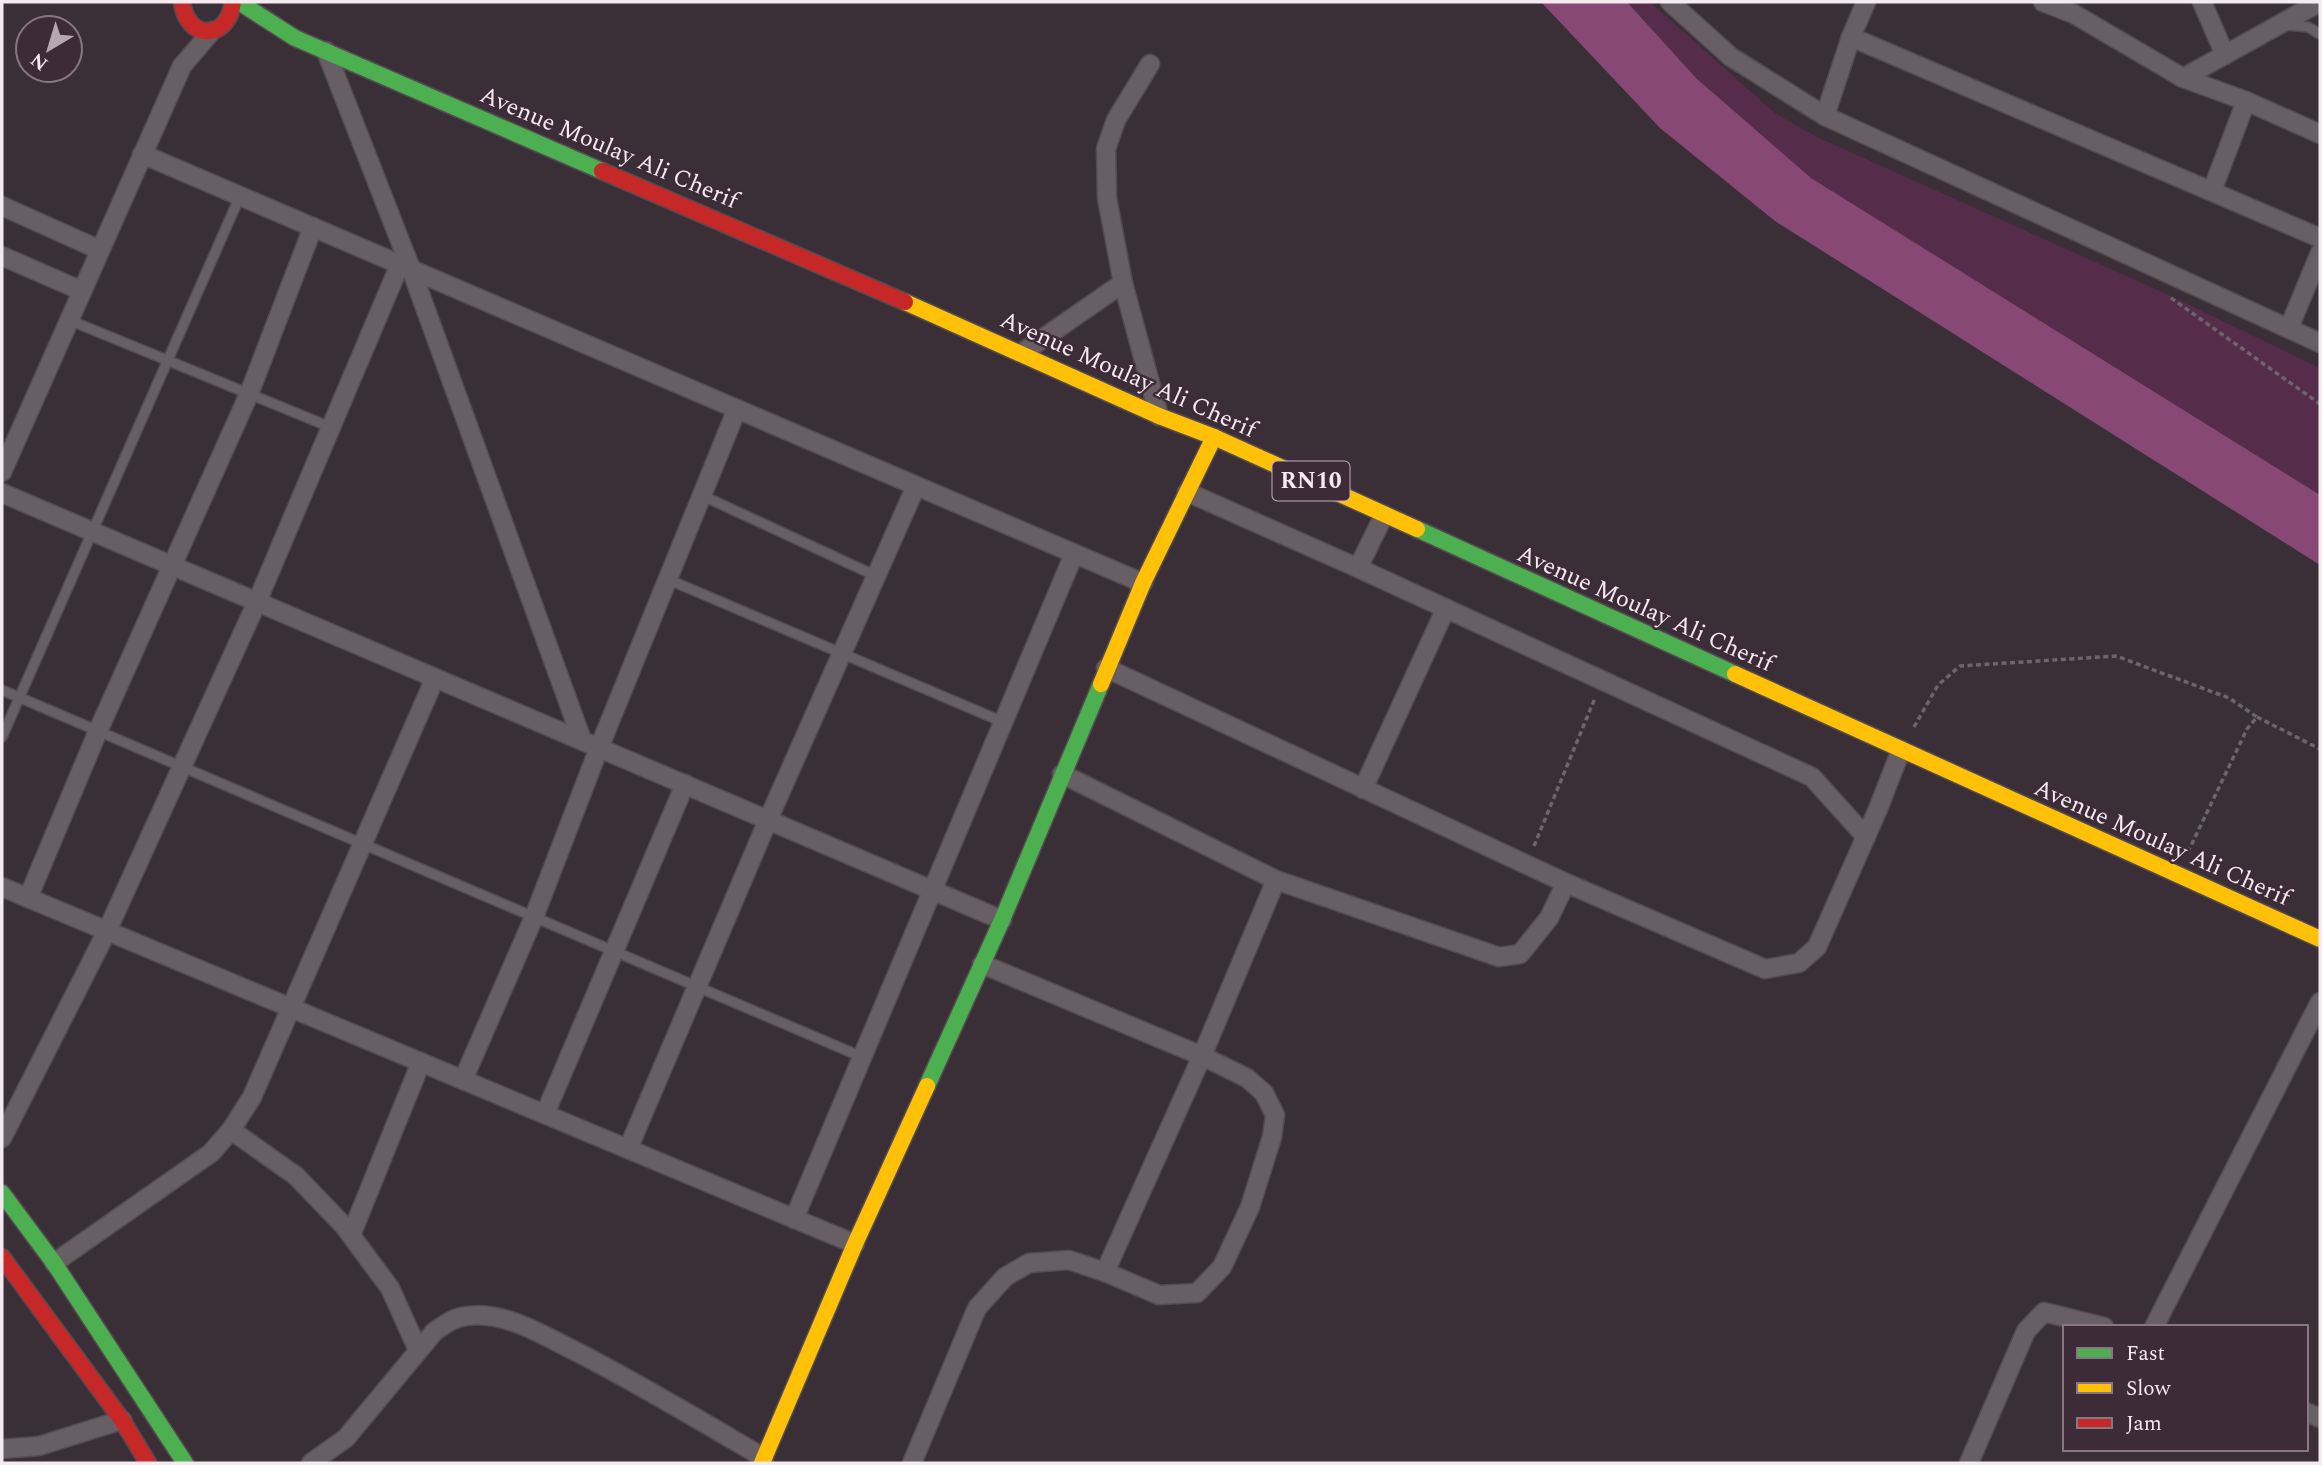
<svg xmlns="http://www.w3.org/2000/svg" width="2322" height="1465" viewBox="0 0 2322 1465" font-family="Spectral,serif">
	<style>
		.green { fill: #552c49 }
		.water { fill: #884875 }
		.lines { fill: none; stroke-linecap: round; stroke-linejoin: round }
		.lane-casing { stroke: #544b51; stroke-width: 12 }
		.street-casing { stroke: #544b51; stroke-width: 21 }
		.fast-casing { stroke: #544b51; stroke-width: 19 }
		.slow-casing { stroke: #544b51; stroke-width: 19 }
		.jam-casing { stroke: #544b51; stroke-width: 19 }
		.path { stroke: #6d656b; stroke-width: 3.5; stroke-dasharray: 5 3.5; stroke-linecap: butt }
		.lane { stroke: #685f65; stroke-width: 9 }
		.street { stroke: #685f65; stroke-width: 18 }
		.fast { stroke: #4caf50; stroke-width: 16 }
		.slow { stroke: #ffc107; stroke-width: 16 }
		.jam { stroke: #c62828; stroke-width: 16 }
		.labels { text-anchor: middle; dominant-baseline: central; stroke-width: 5; stroke-linejoin: round; paint-order: stroke }
		.shield { fill: #3e2b38; stroke: #bfb1ba; stroke-width: 2 }
		.shield-label { font-size: 23px; font-weight: bold; fill: #f6eaf1 }
		.street-label { font-size: 24px; fill: #f6eaf1; stroke: #3e2b38 }
	</style>
	<rect width="100%" height="100%" fill="#3a2f37"/>
	<polygon class="green" points="1627,2 1650,2 1776,114 1817,137 2164,293 2320,368 2320,495 1811,178 1696,78"/>
	<polygon class="water" points="1541,2 1627,2 1696,78 1811,178 2320,495 2320,565 1775,221 1660,128"/>
	<g class="lines">
		<defs>
			<g id="lane">
				<polyline points="2285,25 2308,27 2320,34"/>
				<polyline points="69,320 330,427"/>
				<polyline points="701,495 876,576"/>
				<polyline points="667,579 1003,722"/>
				<polyline points="2,690 862,1057"/>
				<polyline points="2,737 240,196"/>
			</g>
			<g id="street">
				<polyline points="1670,2 1731,57 1825,116 2320,343"/>
				<polyline points="2043,2 2074,14 2183,78 2246,101 2320,134"/>
				<polyline points="2202,2 2225,55"/>
				<polyline points="1851,37 2320,238"/>
				<polyline points="326,51 411,269 582,740"/>
				<polyline points="1150,64 1116,120 1106,149 1107,198 1123,283 1159,416"/>
				<polyline points="2183,78 2320,2"/>
				<polyline points="1825,116 1851,37 1866,2"/>
				<polyline points="142,154 1143,583"/>
				<polyline points="2212,191 2246,101"/>
				<polyline points="2,206 100,250"/>
				<polyline points="2,256 82,291"/>
				<polyline points="2289,328 2320,253"/>
				<polyline points="1022,353 1123,283"/>
				<polyline points="2,472 182,66 212,31"/>
				<polyline points="1187,492 1358,568 1384,515"/>
				<polyline points="2,493 1002,920"/>
				<polyline points="1358,568 1812,777 1866,837"/>
				<polyline points="1106,668 1566,883 1765,969 1799,963 1817,947 1878,809 1901,750"/>
				<polyline points="1062,774 1276,880 1499,957 1520,954 1549,918 1566,883"/>
				<polyline points="1363,789 1446,608"/>
				<polyline points="2,887 855,1244"/>
				<polyline points="28,898 98,731 249,394 313,227"/>
				<polyline points="463,1080 534,917 599,748 737,409"/>
				<polyline points="545,1114 685,784"/>
				<polyline points="231,1130 296,1176 344,1226 390,1288 418,1350"/>
				<polyline points="2,1138 107,931 257,602 400,264"/>
				<polyline points="628,1149 768,820 916,486"/>
				<polyline points="794,1219 1074,554"/>
				<polyline points="351,1235 421,1062"/>
				<polyline points="54,1263 211,1153 231,1130 252,1097 435,678"/>
				<polyline points="1105,1272 1202,1056 1276,880"/>
				<polyline points="2154,1327 2320,1002"/>
				<polyline points="2306,1412 2320,1418"/>
				<polyline points="2,1449 39,1446 122,1420"/>
				<path d="M311,1463L346,1438L434,1332C444,1325 454,1317 467,1316C504,1311 541,1334 573,1350C638,1383 701,1421 764,1458"/>
				<polyline points="912,1463 977,1308 1005,1277 1029,1263 1069,1260 1105,1272 1159,1295 1197,1293 1222,1267 1250,1207 1272,1137 1275,1115 1264,1093 1247,1078 1202,1056 982,964"/>
				<polyline points="1969,1463 2026,1331 2044,1312 2104,1327"/>
			</g>
			<g id="fast">
				<polyline points="239,2 295,38 602,171"/>
				<polyline points="1417,529 1735,674"/>
				<polyline points="927,1086 1002,920 1101,684"/>
				<polyline points="2,1193 54,1263 185,1463"/>
			</g>
			<g id="slow">
				<polyline points="905,302 1159,416 1214,437 1417,529"/>
				<polyline points="1735,674 2320,939"/>
				<polyline points="1101,684 1143,583 1214,437"/>
				<polyline points="762,1463 855,1244 927,1086"/>
			</g>
			<g id="jam">
				<path d="M182,2C187,41 228,41 233,2"/>
				<polyline points="602,171 905,302"/>
				<polyline points="2,1257 122,1420 148,1463"/>
			</g>
		</defs>
		<use href="#lane" class="lane-casing"/>
		<use href="#street" class="street-casing"/>
		<use href="#fast" class="fast-casing"/>
		<use href="#slow" class="slow-casing"/>
		<use href="#jam" class="jam-casing"/>
		<g class="path">
			<polyline points="2171,298 2320,404"/>
			<polyline points="2257,717 2320,749"/>
			<polyline points="1914,727 1938,685 1960,666 2116,656 2229,698 2257,717 2247,729 2187,854"/>
			<polyline points="1534,846 1595,698"/>
		</g>
		<use href="#lane" class="lane"/>
		<use href="#street" class="street"/>
		<use href="#fast" class="fast"/>
		<use href="#slow" class="slow"/>
		<use href="#jam" class="jam"/>
	</g>
	<g class="labels">
		<rect class="shield" x="1272.5" y="461.5" width="77" height="39" rx="5"/>
		<g class="shield-label">
			<text x="1311" y="481">RN10</text>
		</g>
		<g class="street-label">
			<text transform="translate(609 148) rotate(23)">Avenue Moulay Ali Cherif</text>
			<text transform="translate(1128 375) rotate(24)">Avenue Moulay Ali Cherif</text>
			<text transform="translate(1645 609) rotate(24)">Avenue Moulay Ali Cherif</text>
			<text transform="translate(2162 843) rotate(24)">Avenue Moulay Ali Cherif</text>
		</g>
	</g>
	<rect width="2322" height="1465" fill="none" stroke="#f6eaf1" stroke-width="7"/>
	<rect x="2063" y="1325" width="245" height="126" fill="#3e2b38" stroke="#887782" stroke-width="2"/>
	<rect x="2077" y="1348" width="35" height="10" fill="#4caf50" stroke="#887782" stroke-width="2"/>
	<text x="2126" y="1360" font-size="21" fill="#f6eaf1">Fast</text>
	<rect x="2077" y="1383" width="35" height="10" fill="#ffc107" stroke="#887782" stroke-width="2"/>
	<text x="2126" y="1395" font-size="21" fill="#f6eaf1">Slow</text>
	<rect x="2077" y="1418" width="35" height="10" fill="#c62828" stroke="#887782" stroke-width="2"/>
	<text x="2126" y="1430" font-size="21" fill="#f6eaf1">Jam</text>
	<g transform="translate(49 49) rotate(218)"><circle r="33" fill="#3e2b38" stroke="#887782" stroke-width="2"/>
	<path d="M0-5L12 26L0 18L-12 26Z" fill="#b4a9b0"/>
	<text y="-10" font-size="19" font-weight="bold" text-anchor="middle" fill="#f6eaf1">N</text>
	</g>
</svg>
